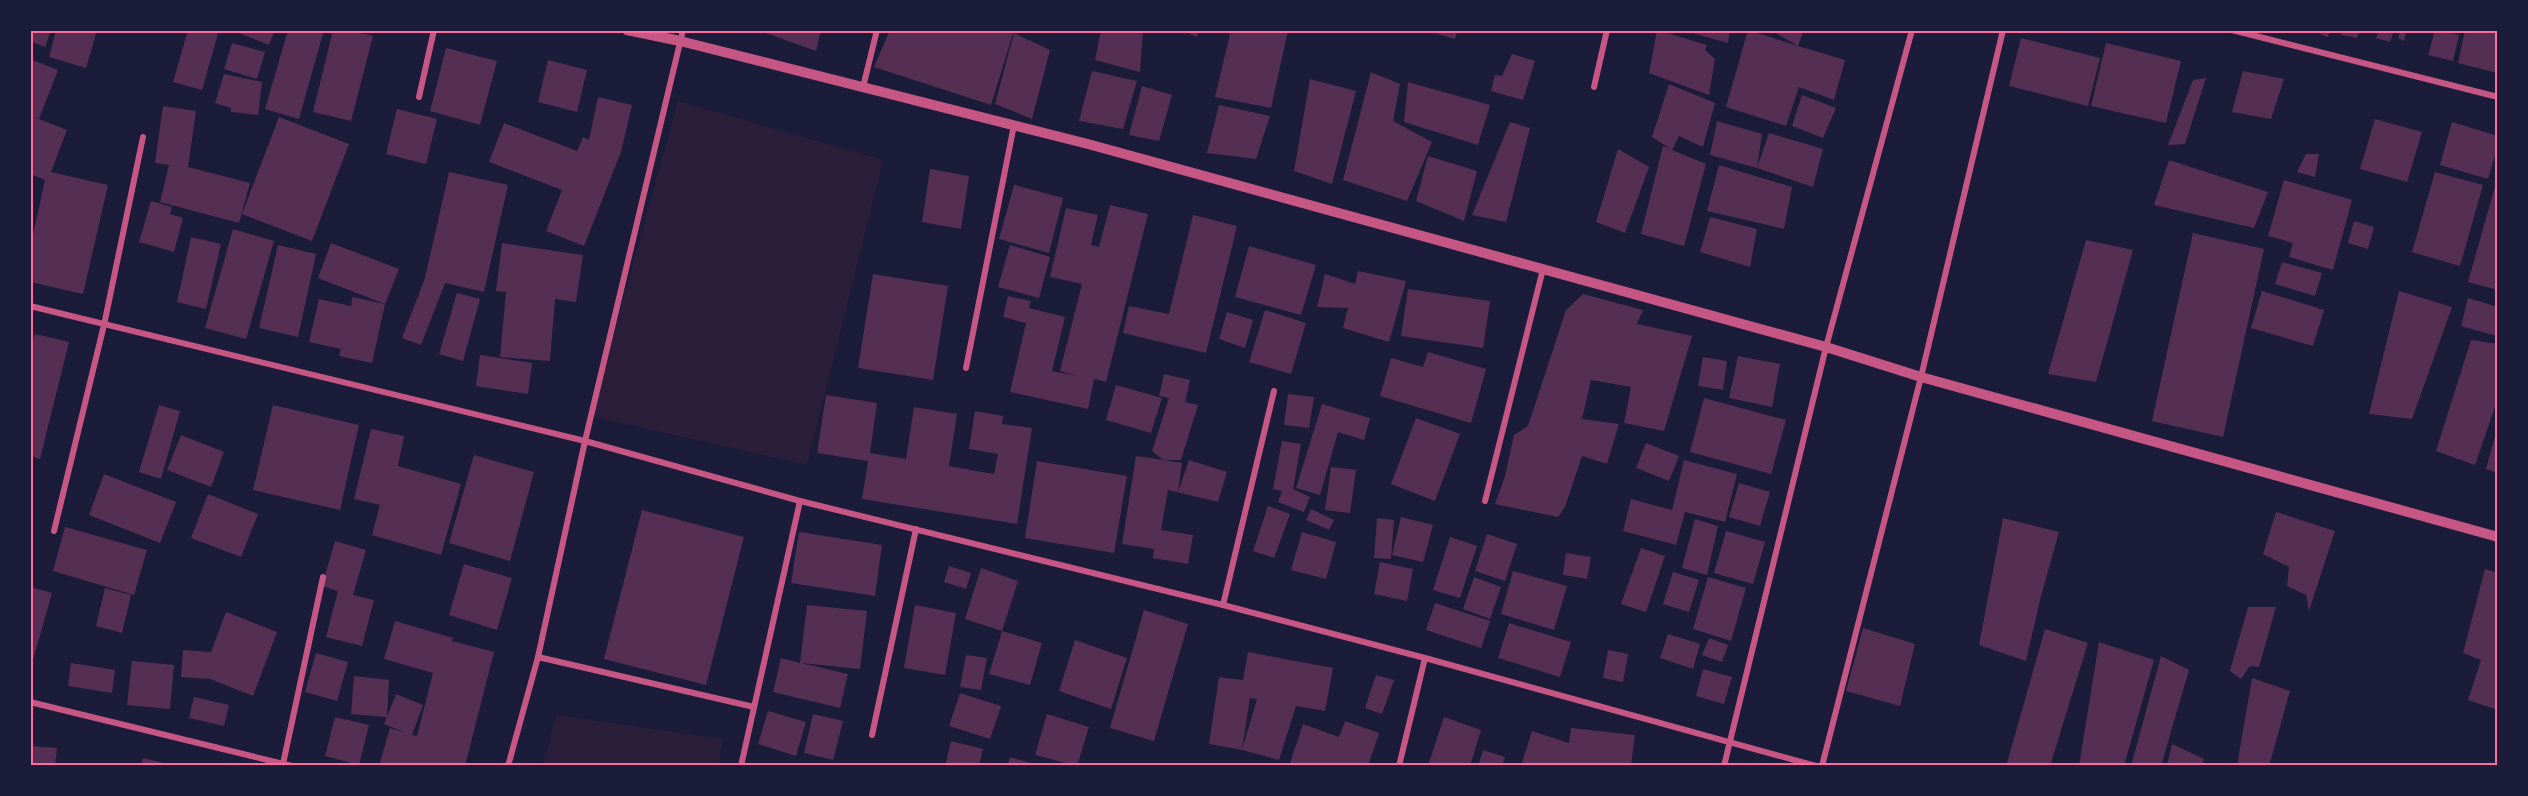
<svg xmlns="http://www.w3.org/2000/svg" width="2528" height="796" viewBox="0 0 2528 796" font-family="'Fira Sans Condensed',sans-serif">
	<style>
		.green { fill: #2a1e3b }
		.building { fill: #542f53 }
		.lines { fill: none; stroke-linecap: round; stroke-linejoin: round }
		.minor { stroke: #c65784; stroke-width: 6 }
		.tertiary { stroke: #c65784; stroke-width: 10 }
		.neatline { fill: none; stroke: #ff6b9d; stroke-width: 2 }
	</style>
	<rect width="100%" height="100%" fill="#1b1b3a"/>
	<g class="green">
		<polygon points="678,101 883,160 807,465 591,416"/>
		<polygon points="557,715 723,739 718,766 542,766"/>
	</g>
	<g class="building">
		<polygon points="30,30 51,30 45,47 30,41"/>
		<polygon points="56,30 97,30 86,68 49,57"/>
		<polygon points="188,30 219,30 202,90 173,82"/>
		<polygon points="231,30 275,30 269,45"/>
		<polygon points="288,30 324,30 299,119 265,109"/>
		<polygon points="333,30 348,30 373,36 351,121 313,112"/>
		<polygon points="757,30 821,30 816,51"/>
		<polygon points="890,30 1014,30 991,105 874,67"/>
		<polygon points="1101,30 1143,30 1140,72 1095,60"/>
		<polygon points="1181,30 1198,30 1197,37"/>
		<polygon points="1231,30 1288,30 1271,108 1215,97"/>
		<polygon points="1424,30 1458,30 1455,39"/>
		<polygon points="1657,30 1707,45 1705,50 1715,59 1709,95 1649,73"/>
		<polygon points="1681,30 1730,30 1728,43"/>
		<polygon points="1748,30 1798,46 1771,30 1804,30 1798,46 1845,60 1834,100 1799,87 1786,126 1726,107"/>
		<polygon points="2322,30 2332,30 2327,37 2320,34"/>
		<polygon points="2343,30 2359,30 2357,38 2341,35"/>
		<polygon points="2379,30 2394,30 2390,42 2376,38"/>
		<polygon points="2401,30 2407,30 2404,41 2398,38"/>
		<polygon points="2435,30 2459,35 2453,61 2428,55"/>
		<polygon points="2465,30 2498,30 2498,73 2458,63"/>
		<polygon points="1014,33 1050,50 1032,119 995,104"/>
		<polygon points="2021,38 2100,58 2088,106 2009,86"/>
		<polygon points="232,43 265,52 257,79 224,69"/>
		<polygon points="2106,43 2181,61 2166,123 2091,106"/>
		<polygon points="446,48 497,61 480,125 430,111"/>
		<polygon points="1512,54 1535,61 1523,100 1491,91 1495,75 1502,76"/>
		<polygon points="30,59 58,70 39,119 67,130 51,172 108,185 83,294 30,282 30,248 45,180 30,174"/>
		<polygon points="548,60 587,70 577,112 538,102"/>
		<polygon points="1092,71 1137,81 1123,129 1079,121"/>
		<polygon points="2243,71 2284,79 2271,119 2232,112"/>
		<polygon points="1371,72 1400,84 1393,121 1432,142 1407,201 1343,180"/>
		<polygon points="224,74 262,82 258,115 231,112 231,108 215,103"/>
		<polygon points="2206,78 2185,144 2168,145 2193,80"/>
		<polygon points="1310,79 1356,91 1332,184 1294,171"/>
		<polygon points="1408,82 1490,105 1478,145 1404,122"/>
		<polygon points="1669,84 1715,103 1703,147 1679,136 1672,150 1706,164 1684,246 1641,234 1663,146 1672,150 1652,137"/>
		<polygon points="1142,86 1172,95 1159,141 1129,135"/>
		<polygon points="1802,95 1836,108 1823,138 1792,126"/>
		<polygon points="598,97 632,105 621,152 584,246 546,231 562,190 489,162 504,123 577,151 583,137 589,140"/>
		<polygon points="1219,105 1270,116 1256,159 1207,153"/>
		<polygon points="163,106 196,111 188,167 250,183 239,223 160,202 169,165 155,163"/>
		<polygon points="397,109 437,119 426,164 386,154"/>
		<polygon points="279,117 349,144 312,241 242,214"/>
		<polygon points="2375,119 2422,132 2407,182 2360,169"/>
		<polygon points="1717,121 1762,134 1757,168 1710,155"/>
		<polygon points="1510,122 1530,128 1506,222 1472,215"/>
		<polygon points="2452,122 2498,136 2498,144 2488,179 2440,165"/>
		<polygon points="1769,133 1823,149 1813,187 1757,168"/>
		<polygon points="1618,149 1649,167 1625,233 1596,222"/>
		<polygon points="2306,154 2319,154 2315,177 2297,172"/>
		<polygon points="1428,156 1477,171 1464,221 1416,201"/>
		<polygon points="2169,160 2268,192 2254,228 2154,205"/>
		<polygon points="1719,165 1792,187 1784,229 1707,211"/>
		<polygon points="930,169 969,176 961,229 922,222"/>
		<polygon points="449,172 508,185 484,292 445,283 421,345 402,338 425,278"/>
		<polygon points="2435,172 2483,185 2460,266 2412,252"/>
		<polygon points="2497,179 2498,179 2498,290 2468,282"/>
		<polygon points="2284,180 2352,200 2333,270 2289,257 2293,243 2268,236"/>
		<polygon points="1014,185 1063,198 1049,253 999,239"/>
		<polygon points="151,201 172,207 170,214 183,218 174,252 139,242"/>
		<polygon points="1110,205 1148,214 1106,382 1094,379 1088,409 1010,392 1026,323 1003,317 1008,296 1031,301 1029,308 1065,317 1052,371 1078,376 1060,371 1082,284 1050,277 1066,208 1098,215 1091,245 1099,247"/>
		<polygon points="1193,215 1237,226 1206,353 1123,333 1129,306 1169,314"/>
		<polygon points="1710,217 1757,229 1750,267 1700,252"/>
		<polygon points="2354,221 2374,227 2368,249 2348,243"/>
		<polygon points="233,229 274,241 246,339 205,328"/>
		<polygon points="2193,233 2264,249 2223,437 2152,421"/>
		<polygon points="191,237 221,244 206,309 177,302"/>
		<polygon points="2086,240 2133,250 2096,382 2048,374"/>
		<polygon points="331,243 399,269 385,304 318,278"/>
		<polygon points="502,243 583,255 576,302 555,299 550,361 500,357 506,292 496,291"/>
		<polygon points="278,245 316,254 298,337 259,328"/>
		<polygon points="1010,245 1050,257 1039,298 998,287"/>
		<polygon points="1249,246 1316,265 1301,315 1235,297"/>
		<polygon points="2282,262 2322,273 2315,296 2275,284"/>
		<polygon points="1358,271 1406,281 1389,342 1343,328 1348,308 1317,307 1325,274 1355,284"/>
		<polygon points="873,274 948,286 933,380 858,368"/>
		<polygon points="1408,289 1490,301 1483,348 1401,336"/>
		<polygon points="2262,291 2324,310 2313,346 2251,328"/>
		<polygon points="2399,291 2452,307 2412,419 2369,414"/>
		<polygon points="457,293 480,299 463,361 439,354"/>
		<polygon points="1583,294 1643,310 1637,324 1692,336 1664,431 1624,423 1631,387 1591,380 1582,419 1619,424 1607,464 1582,456 1565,507 1558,517 1495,504 1505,476 1514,435 1528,426 1566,310"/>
		<polygon points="352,297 385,304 372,363 339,356 341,349 309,342 319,299 351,306"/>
		<polygon points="2468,298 2498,307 2496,336 2461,326"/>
		<polygon points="1265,310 1306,323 1291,374 1249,362"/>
		<polygon points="1227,312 1253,320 1245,348 1219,339"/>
		<polygon points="35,334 69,342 40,459 30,456 30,353"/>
		<polygon points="2471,340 2498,344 2498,398 2475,465 2436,451"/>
		<polygon points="1428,352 1486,369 1471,423 1380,396 1391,358 1423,367"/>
		<polygon points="480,355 532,363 528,394 476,386"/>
		<polygon points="1738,356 1780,364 1772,407 1729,398"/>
		<polygon points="1703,357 1727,361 1723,390 1698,386"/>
		<polygon points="1164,374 1190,380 1185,402 1198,405 1181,460 1163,460 1182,463 1178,492 1189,460 1227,472 1218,502 1168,490 1161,530 1193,535 1188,564 1153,558 1154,549 1122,544 1136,456 1163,460 1152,451 1169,398 1159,396"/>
		<polygon points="1116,385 1162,398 1151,433 1106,420"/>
		<polygon points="1288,394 1314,397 1309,428 1284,425"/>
		<polygon points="826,395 877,403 870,453 906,459 914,407 957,414 949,466 994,474 998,454 969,449 975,411 1003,416 1002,424 1032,428 1017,524 862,499 868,461 817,453"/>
		<polygon points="1704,398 1786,420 1771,474 1690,452"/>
		<polygon points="1322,404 1370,418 1364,440 1338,432 1320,495 1296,488"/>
		<polygon points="159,405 180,411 161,479 139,472"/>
		<polygon points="273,405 359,425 340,510 253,490"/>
		<polygon points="1416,418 1460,434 1435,501 1391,484"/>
		<polygon points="371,429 404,436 398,466 461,484 441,555 372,535 380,505 354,499"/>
		<polygon points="2497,429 2498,429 2498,473 2486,469"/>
		<polygon points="181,435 224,452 211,487 167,470"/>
		<polygon points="1282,441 1301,444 1293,489 1310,497 1304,512 1278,502 1282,491 1273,489"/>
		<polygon points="1646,443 1679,456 1669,481 1636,468"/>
		<polygon points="474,455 534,472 510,561 449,543"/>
		<polygon points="1684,460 1737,474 1725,522 1685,512 1676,545 1623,531 1631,499 1672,510"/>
		<polygon points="1037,461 1127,476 1114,553 1025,538"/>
		<polygon points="1331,467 1356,470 1350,513 1325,510"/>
		<polygon points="104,474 176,502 160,543 89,515"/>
		<polygon points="1739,483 1770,492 1760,526 1729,517"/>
		<polygon points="208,494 258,514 241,557 191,538"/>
		<polygon points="1268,506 1290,514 1274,558 1253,551"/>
		<polygon points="1311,509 1334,520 1329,530 1306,520"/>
		<polygon points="642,510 744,537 706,685 604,659"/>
		<polygon points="2276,512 2335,531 2309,611 2306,595 2287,586 2289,567 2263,554"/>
		<polygon points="1401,517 1433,525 1423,562 1392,555"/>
		<polygon points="1377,518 1394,520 1391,559 1374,558"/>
		<polygon points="2003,518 2059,532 2041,596 2026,661 1979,645"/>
		<polygon points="1695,519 1718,526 1707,575 1682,568"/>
		<polygon points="65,527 147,550 134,595 53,571"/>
		<polygon points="1726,531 1765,542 1753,584 1714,573"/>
		<polygon points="799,532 882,545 875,596 791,583"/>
		<polygon points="1302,532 1336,542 1326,579 1291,570"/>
		<polygon points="1487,534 1517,544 1505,581 1475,571"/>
		<polygon points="1450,537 1477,546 1460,598 1433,590"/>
		<polygon points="335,541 366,550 353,595 374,600 362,646 326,637 338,591 322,586"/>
		<polygon points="1641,548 1665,556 1646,612 1621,604"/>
		<polygon points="1566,553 1591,557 1587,579 1563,575"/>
		<polygon points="1380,562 1413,569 1407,601 1374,594"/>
		<polygon points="464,564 512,578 497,630 449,615"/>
		<polygon points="949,566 971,573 966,589 944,582"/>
		<polygon points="981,568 1018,581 1002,631 1042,643 1030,685 989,674 1002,631 965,619"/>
		<polygon points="2485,569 2498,573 2498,710 2468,700 2481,660 2463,653"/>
		<polygon points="1513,571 1567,586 1554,630 1501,614"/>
		<polygon points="1673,572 1699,580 1689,612 1663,604"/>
		<polygon points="1474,577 1501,587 1490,619 1463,609"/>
		<polygon points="1708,577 1746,588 1731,641 1693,629"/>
		<polygon points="30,587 52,593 31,667 30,667"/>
		<polygon points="105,588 131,595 122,633 96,626"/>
		<polygon points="1435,603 1490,621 1481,648 1426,630"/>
		<polygon points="807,605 867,611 860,669 801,663 848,674 840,708 773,692 781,658 800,663"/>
		<polygon points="915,605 956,613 945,675 904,668"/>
		<polygon points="2248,607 2276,607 2259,667 2250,666 2241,679 2230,671"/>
		<polygon points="1144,610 1188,624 1154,741 1110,728"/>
		<polygon points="226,612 277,632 253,696 210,679 181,677 183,650 211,652"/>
		<polygon points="395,621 453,638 452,641 494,652 465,766 379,766 390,728 406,733 384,724 396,694 423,705 412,735 417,736 433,673 384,659"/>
		<polygon points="1509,623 1571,642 1560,677 1498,658"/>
		<polygon points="1863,628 1915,644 1900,706 1846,691"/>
		<polygon points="2045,629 2088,643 2050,766 2012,766 2007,763"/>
		<polygon points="1668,634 1700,644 1693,669 1660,658"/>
		<polygon points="1709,638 1728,645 1722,662 1702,655"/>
		<polygon points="1075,640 1127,658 1111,709 1059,691"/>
		<polygon points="2099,642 2154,660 2124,766 2079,766"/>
		<polygon points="1608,650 1628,654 1623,682 1603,678"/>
		<polygon points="1248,652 1333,668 1325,711 1296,706 1279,760 1242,750 1257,699 1250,698 1242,750 1209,744 1219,677 1243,680"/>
		<polygon points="316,653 348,662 337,701 305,692"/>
		<polygon points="966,655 987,658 981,690 960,687"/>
		<polygon points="2161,656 2189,670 2161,766 2131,766"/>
		<polygon points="132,661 174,665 170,709 127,705"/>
		<polygon points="71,663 115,670 112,693 68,686"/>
		<polygon points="1703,669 1732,677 1724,704 1696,696"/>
		<polygon points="1376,675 1394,680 1382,714 1365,708"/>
		<polygon points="354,676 389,680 387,717 351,714"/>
		<polygon points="2252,678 2290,691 2269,766 2237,766"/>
		<polygon points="960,693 1001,706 990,739 949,726"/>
		<polygon points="194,697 229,705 224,726 189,718"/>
		<polygon points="768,711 806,722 796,756 758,744"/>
		<polygon points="813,714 843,721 833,760 804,753"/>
		<polygon points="1047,714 1089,727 1077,766 1035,755"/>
		<polygon points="335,717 369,725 359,765 325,756"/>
		<polygon points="1444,717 1481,730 1470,766 1428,766"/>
		<polygon points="1345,721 1379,733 1368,766 1289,766 1303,724 1339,737"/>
		<polygon points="1571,728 1635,735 1631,766 1521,766 1532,731 1569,743"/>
		<polygon points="951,741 983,749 979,766 945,766"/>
		<polygon points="2172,744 2204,759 2202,766 2167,766"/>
		<polygon points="30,746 57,748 55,766 30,766"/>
		<polygon points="1483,750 1505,757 1502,766 1478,766"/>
		<polygon points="1010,757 1037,765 1037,766 1007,766"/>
		<polygon points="143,758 172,765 172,766 141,766"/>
	</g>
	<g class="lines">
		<g class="minor">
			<polyline points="2232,30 2498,97"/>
			<polyline points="863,87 877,30"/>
			<polyline points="1594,87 1607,30"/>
			<polyline points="419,97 434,30"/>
			<polyline points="30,306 585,441 800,501 1223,605 1425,658 1816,766"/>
			<polyline points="966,368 1014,125"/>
			<polyline points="1485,501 1543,269"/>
			<polyline points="54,531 104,325 143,137"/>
			<polyline points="1223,605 1274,391"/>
			<polyline points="538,657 754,707"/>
			<polyline points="30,702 292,766"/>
			<polyline points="872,735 916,529"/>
			<polyline points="283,764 323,577"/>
			<polyline points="508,766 538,657 585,441 683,30"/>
			<polyline points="741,766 800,501"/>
			<polyline points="1399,766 1425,658"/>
			<polyline points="1724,766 1826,347 1912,30"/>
			<polyline points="1822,766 1921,377 2003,30"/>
		</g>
		<polyline class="tertiary" points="627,30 680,41 1088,144 1826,347 1921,377 2498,537"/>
	</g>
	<rect width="2528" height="796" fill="none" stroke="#1b1b3a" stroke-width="63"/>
	<rect x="32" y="32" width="2464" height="732" class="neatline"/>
</svg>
